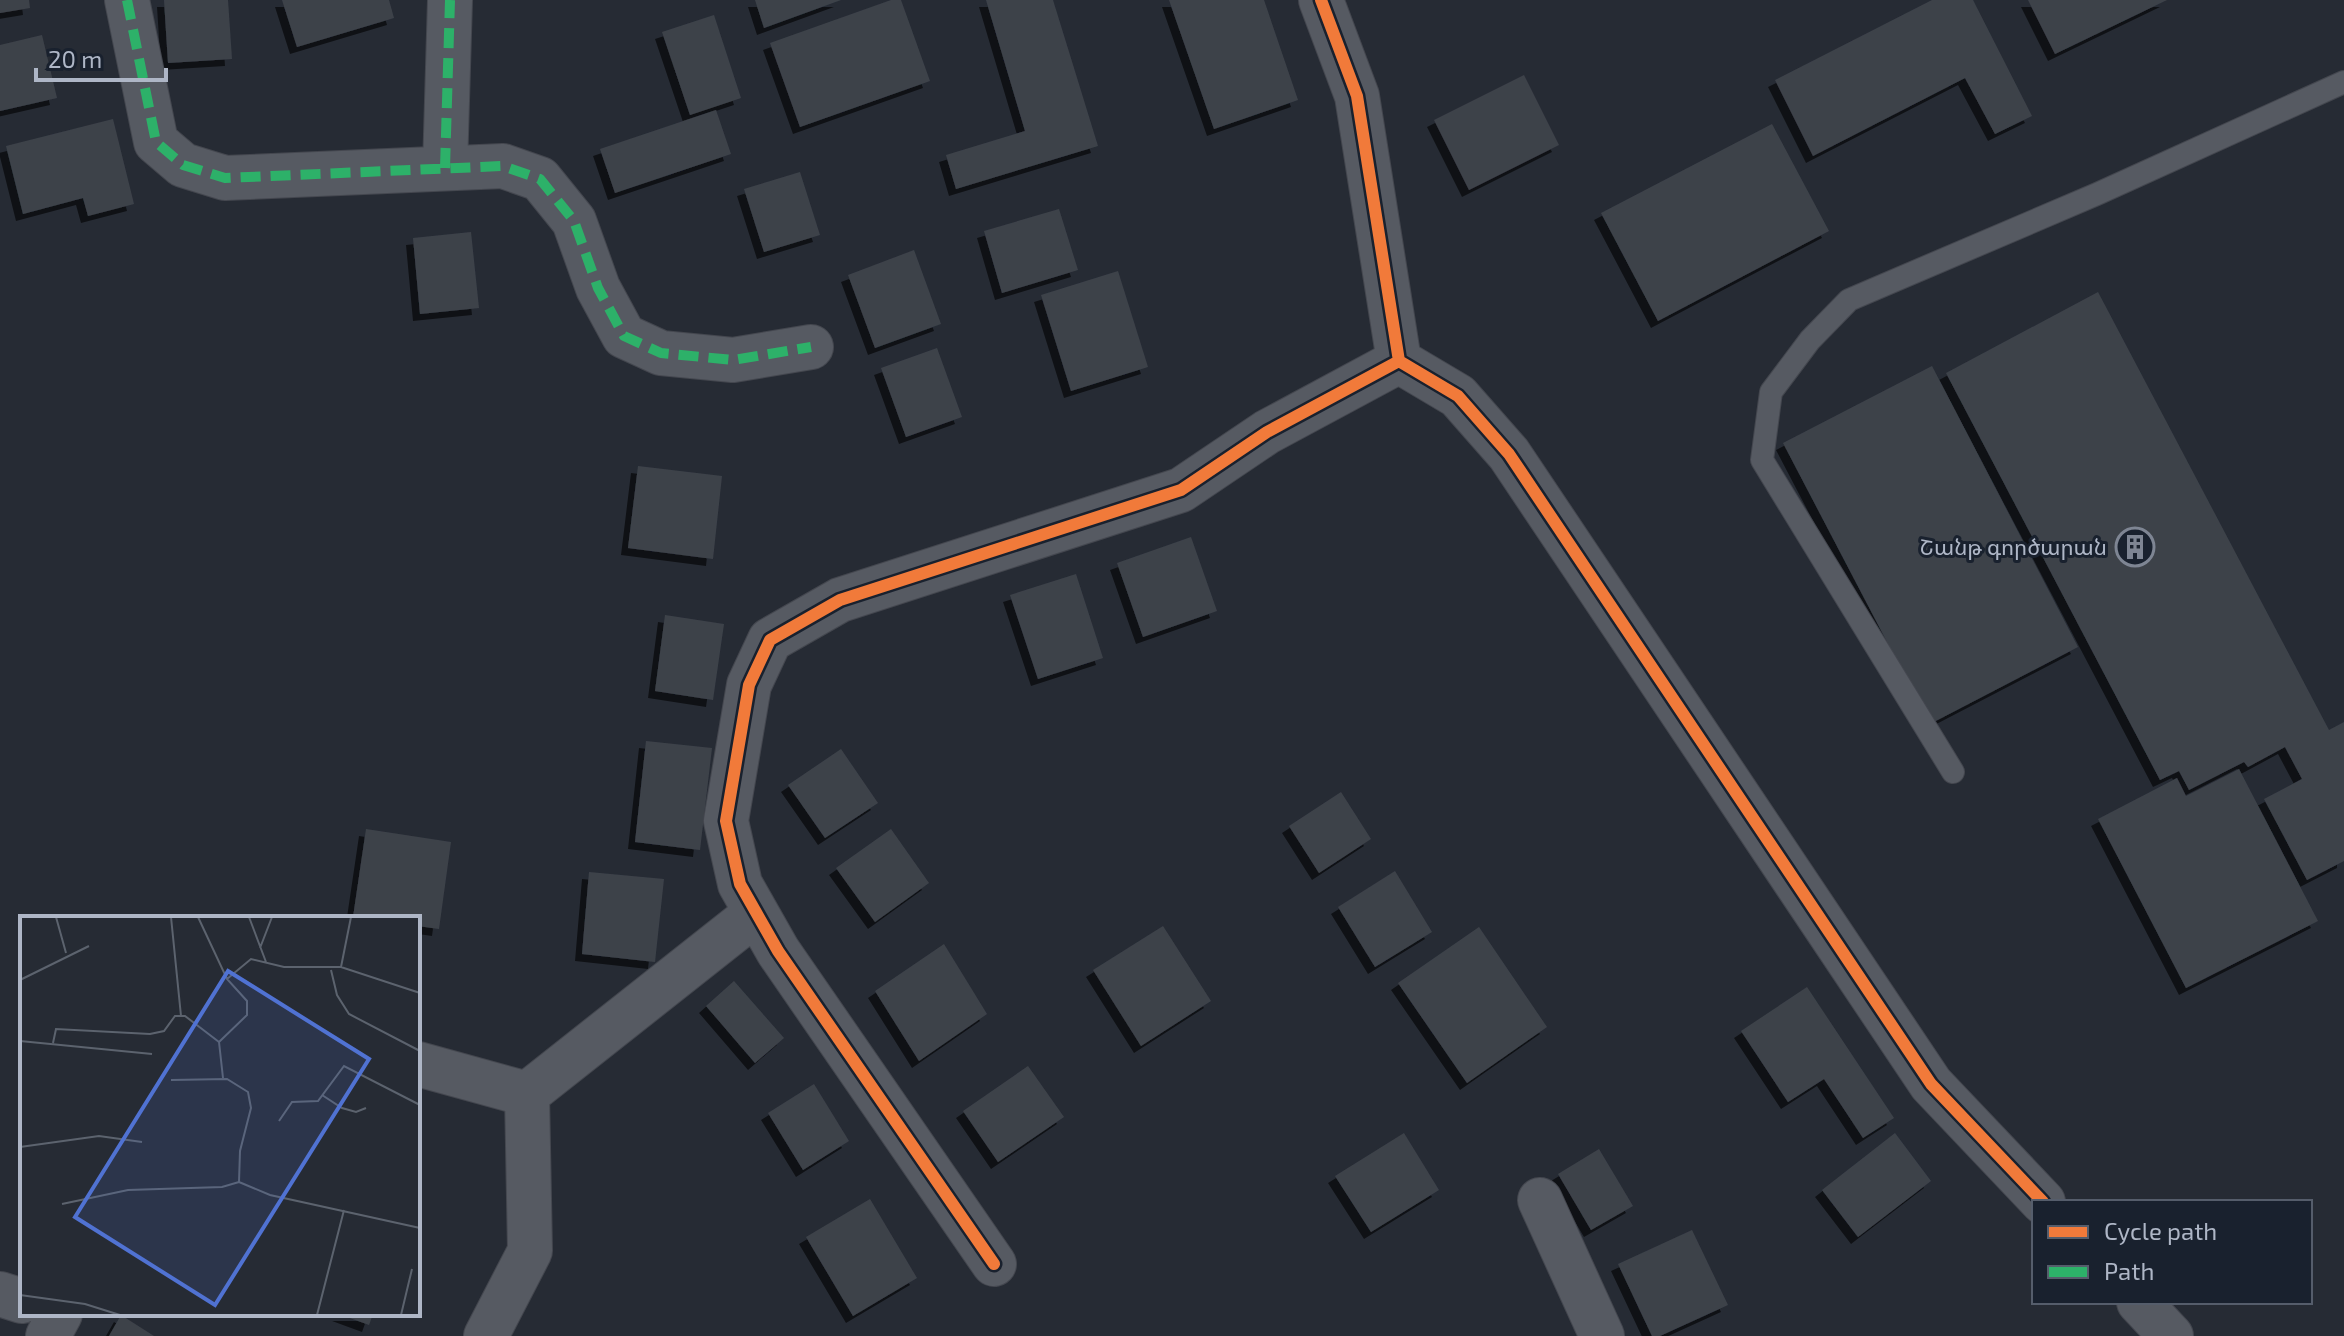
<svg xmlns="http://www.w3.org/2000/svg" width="2344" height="1336" viewBox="0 0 2344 1336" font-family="'Exo 2','Noto Sans Armenian',sans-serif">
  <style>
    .building { fill: #3d424a; filter: url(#shadow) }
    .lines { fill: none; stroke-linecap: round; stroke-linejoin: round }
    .service-casing { stroke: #44474f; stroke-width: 24 }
    .minor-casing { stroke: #44474f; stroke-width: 46 }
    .service { stroke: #565a62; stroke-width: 22 }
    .minor { stroke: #565a62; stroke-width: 44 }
    .quiet { stroke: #2db169; stroke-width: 10; stroke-dasharray: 20 10; stroke-linecap: butt }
    .cycleway-casing { stroke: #19212e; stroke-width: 17 }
    .cycleway { stroke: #f17a3a; stroke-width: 12 }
    .labels { text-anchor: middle; stroke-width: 6; stroke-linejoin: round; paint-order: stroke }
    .poi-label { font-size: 22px; fill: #aeb6c6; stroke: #19212e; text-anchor: end }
    .inset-road { fill: none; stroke: #5c636e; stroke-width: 2 }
    .view { fill: #5072d2; fill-opacity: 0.15; stroke: #5072d2; stroke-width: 4 }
    .inset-edge { fill: none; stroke: #aeb6c6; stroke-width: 4 }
  </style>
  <defs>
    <filter id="shadow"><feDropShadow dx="-7" dy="7" stdDeviation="0" flood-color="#0009"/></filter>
  </defs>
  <rect width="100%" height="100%" fill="#262b34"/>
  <path class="building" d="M0,0H29L30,8L0,13Z
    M164,0H228L232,59L168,63Z
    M282,0H389L394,18L297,47Z
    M755,0H841L764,28Z
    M891,0H901L930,81L800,127L770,43Z
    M986,0H1053L1098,146L956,189L946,155L1025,131Z
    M1169,0H1264L1298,100L1214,129Z
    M1932,0H1973L2032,116L1995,134L1965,78L1813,156L1775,80Z
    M2028,0H2167L2055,54Z
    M714,15L741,98L690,115L662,32Z
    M42,35L57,98L0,111V45Z
    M1524,75L1559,145L1469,190L1434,120Z
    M716,110L731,154L615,193L600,149Z
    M113,119L134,204L88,216L83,198L23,214L6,146Z
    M1772,124L1829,231L1658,321L1601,213Z
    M800,172L820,235L764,252L744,189Z
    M1059,209L1078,270L1002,293L984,231Z
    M471,232L479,308L420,314L413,238Z
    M914,250L941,324L875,348L848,275Z
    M1118,271L1148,367L1071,391L1041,295Z
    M2098,292L2329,730L2344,722V861L2307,880L2264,799L2302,779L2285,747L2248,767L2244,762L2189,790L2179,771L2160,780L1946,373Z
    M937,348L962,417L906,437L881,368Z
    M1932,366L2078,647L1930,724L1783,443Z
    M638,466L722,476L713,559L628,548Z
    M1191,537L1217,611L1143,637L1117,563Z
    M1076,574L1103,658L1038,679L1010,595Z
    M665,615L724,624L713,700L655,691Z
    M646,741L712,748L700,850L635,842Z
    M841,749L878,803L825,838L788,785Z
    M2239,769L2318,921L2186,988L2098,819L2177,778L2186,796Z
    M1341,792L1371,839L1319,873L1289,826Z
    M366,829L451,842L439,929L418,926V918L353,917Z
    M891,829L929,883L875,922L836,868Z
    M1395,871L1432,932L1375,967L1338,907Z
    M589,872L664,879L655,962L582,954Z
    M1163,926L1211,1001L1141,1046L1093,970Z
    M1479,927L1547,1027L1467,1083L1398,983Z
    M944,944L987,1014L919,1061L875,991Z
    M734,981L784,1038L755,1063L706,1006Z
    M1807,987L1894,1118L1863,1138L1824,1079L1788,1102L1741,1031Z
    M1028,1066L1064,1117L998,1162L963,1111Z
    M814,1084L849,1141L803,1170L768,1113Z
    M1404,1133L1439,1190L1371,1232L1335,1176Z
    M1895,1133L1931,1181L1858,1237L1822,1190Z
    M1599,1149L1633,1206L1591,1230L1558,1174Z
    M870,1199L917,1278L853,1316L806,1237Z
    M1692,1230L1728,1305L1660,1336H1652L1618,1264Z
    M339,1314H373L369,1325Z
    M121,1315L154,1336H109Z"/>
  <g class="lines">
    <g class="service-casing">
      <path id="service" d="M1953,772L1762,460L1771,392L1810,340L1849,300L2097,194L2344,82"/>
    </g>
    <g class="minor-casing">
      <path id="minor" d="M127,0L156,142L183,165L225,178L503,166L540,179L574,221L598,288L624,336L661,353L733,360L811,347
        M445,168L450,0
        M1399,361L1458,396L1509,454L1931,1084L2043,1202
        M418,1064L527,1094
        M1540,1200L1602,1336
        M994,1264L778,951L740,884L726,821L749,685L770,640L840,600L1181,490L1267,432L1399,361L1357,96L1321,0
        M0,1294L22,1301
        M2139,1302L2171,1336
        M48,1336L60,1314
        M486,1336L530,1251L527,1094L756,913"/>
    </g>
    <use href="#service" class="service"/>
    <use href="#minor" class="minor"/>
    <path class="quiet" d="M127,0L156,142L183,165L225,178L503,166L540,179L574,221L598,288L624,336L661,353L733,360L811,347
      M445,168L450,0"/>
    <g class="cycleway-casing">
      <path id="cycleway" d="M1399,361L1458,396L1509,454L1931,1084L2043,1202
        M994,1264L778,951L740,884L726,821L749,685L770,640L840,600L1181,490L1267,432L1399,361L1357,96L1321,0"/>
    </g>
    <use href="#cycleway" class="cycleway"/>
  </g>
  <defs>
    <g id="building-ring" transform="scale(2)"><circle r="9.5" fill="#19212e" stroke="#7e8593" stroke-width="1.5"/><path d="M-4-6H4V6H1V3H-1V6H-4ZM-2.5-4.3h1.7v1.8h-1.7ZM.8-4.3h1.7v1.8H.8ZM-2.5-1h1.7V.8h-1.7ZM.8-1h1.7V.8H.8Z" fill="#7e8593"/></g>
  </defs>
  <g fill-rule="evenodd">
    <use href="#building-ring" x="2135" y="547"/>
  </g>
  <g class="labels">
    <g class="poi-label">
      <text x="2107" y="555">Շանթ գործարան</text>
    </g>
  </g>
  <g transform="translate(20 916)">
    <rect width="400" height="400" fill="#262b34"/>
    <path class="inset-road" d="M36,1L46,37M151,1L161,100M178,1L207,63L227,85V99L199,126M229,1L246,46M240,32L252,1M321,51L331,1M311,54L317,79L329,98L400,135M207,63L231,43L264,51H321L400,77M0,64L69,30M0,125L132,138M33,127L36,113L130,118L144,115L155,100H165L199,126L203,162M151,164L207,163L228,176L231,192L220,235L219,266L250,279L400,312M302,179L322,192L336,196L346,192M259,205L272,186L298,185L324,150L400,189M0,231L79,220L122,226M42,288L108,274L202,271L219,266M0,379L65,388L100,399M297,399L324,294M381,399L392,353"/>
    <path class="view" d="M208,55L349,143L195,389L55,301Z"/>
    <rect width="400" height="400" class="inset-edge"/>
  </g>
  <rect x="2032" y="1200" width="280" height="104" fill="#19212e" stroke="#555d6b" stroke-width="2"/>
  <rect x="2048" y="1226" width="40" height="12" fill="#f17a3a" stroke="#555d6b" stroke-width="2"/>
  <text x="2104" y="1240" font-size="24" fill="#aeb6c6">Cycle path</text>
  <rect x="2048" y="1266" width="40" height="12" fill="#2db169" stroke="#555d6b" stroke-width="2"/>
  <text x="2104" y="1280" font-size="24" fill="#aeb6c6">Path</text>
  <path d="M36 68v12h130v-12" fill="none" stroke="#aeb6c6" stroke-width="4"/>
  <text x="48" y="68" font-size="24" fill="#aeb6c6" stroke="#19212e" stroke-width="6" paint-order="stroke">20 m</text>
</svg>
